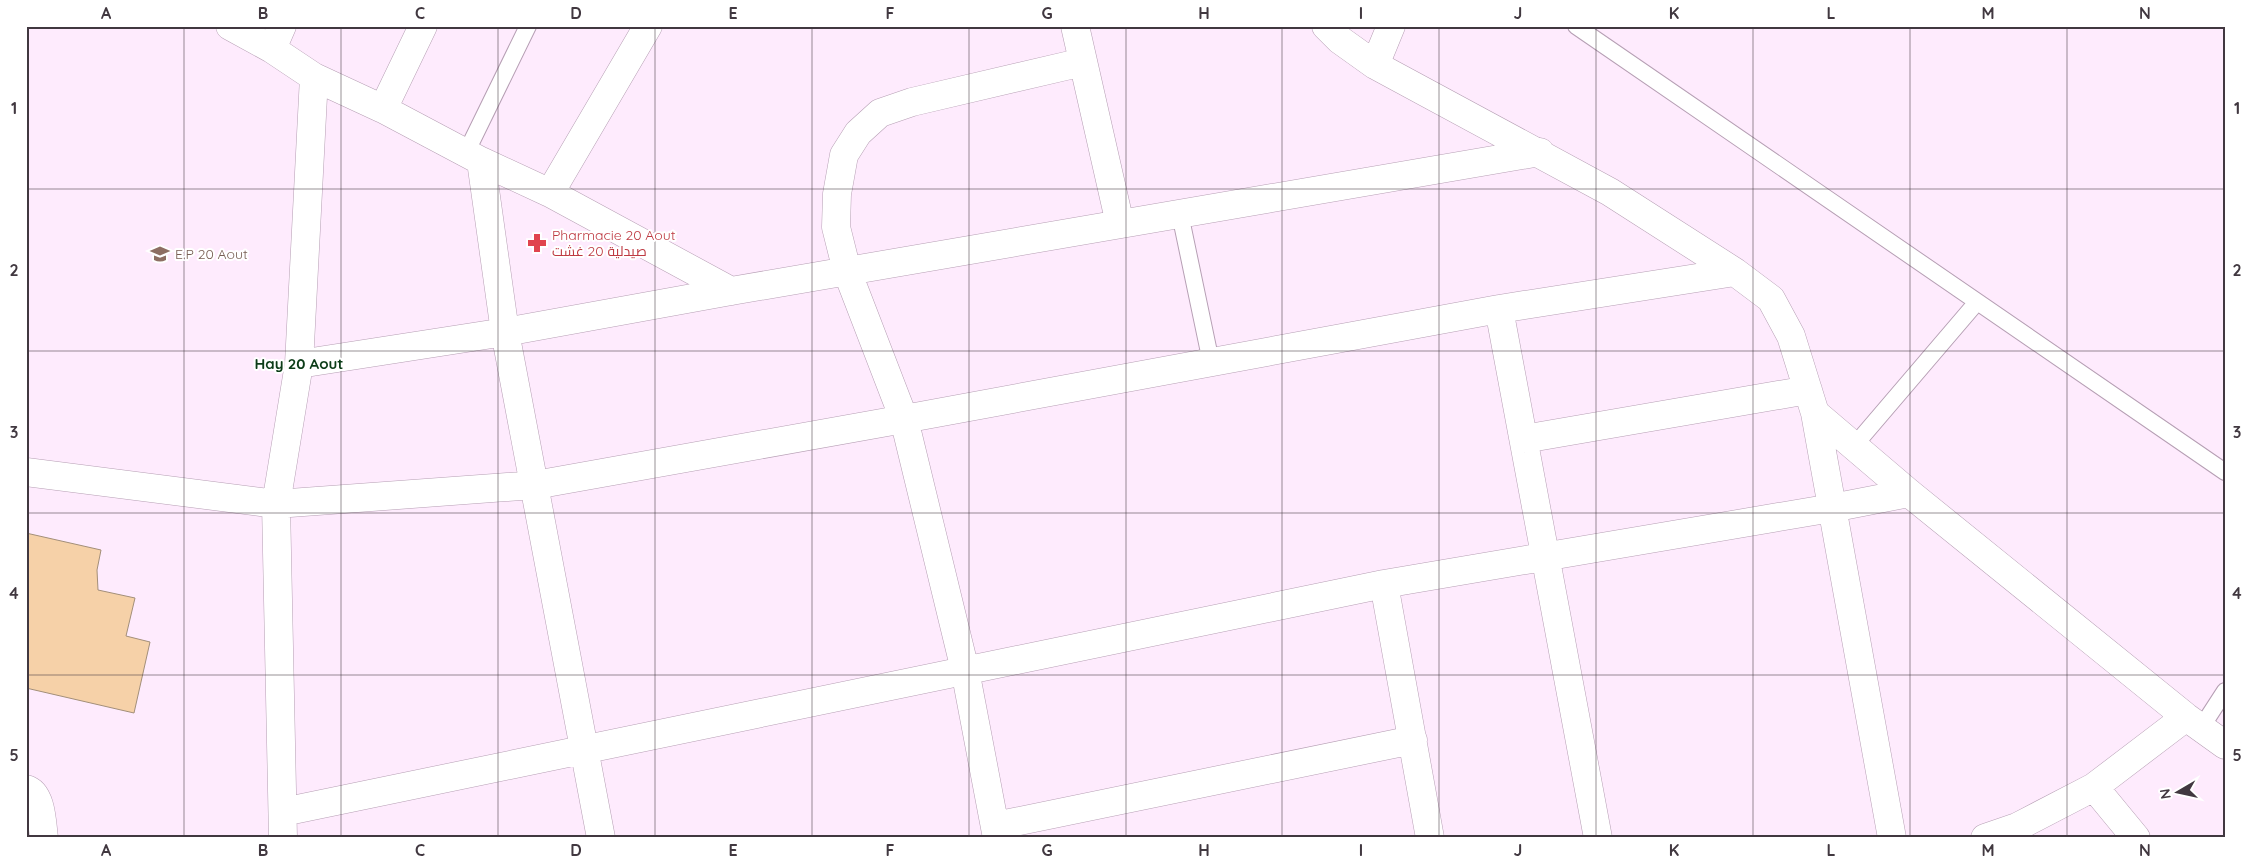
<svg xmlns="http://www.w3.org/2000/svg" width="2251" height="864" viewBox="0 0 2251 864" font-family="Quicksand,Cairo,sans-serif">
  <style>
    .building { fill: #f6d1a8; stroke: #a38f79 }
    .lines { fill: none; stroke-linecap: round; stroke-linejoin: round }
    .service-casing { stroke: #b69fb4; stroke-width: 18 }
    .minor-casing { stroke: #b69fb4; stroke-width: 29 }
    .service { stroke: #fff; stroke-width: 16 }
    .minor { stroke: #fff; stroke-width: 28 }
    .grid { fill: none; stroke: #413840; stroke-width: 1; stroke-opacity: 0.55 }
    .labels { text-anchor: middle; stroke-width: 4; stroke-linejoin: round; paint-order: stroke }
    .health-label { font-size: 14px; fill: #be3a42; stroke: #fff; text-anchor: start }
    .education-label { font-size: 14px; fill: #785e54; stroke: #fff; text-anchor: start }
    .neighbourhood-label { font-size: 15px; font-weight: bold; fill: #0c3c18; stroke: #fff }
    .neatline { fill: none; stroke: #413840; stroke-width: 2 }
    .grid-label { font-size: 16px; text-anchor: middle; font-weight: bold; fill: #413840 }
  </style>
  <rect width="100%" height="100%" fill="#feebfd"/>
  <path class="building" d="M26,533L101,550L97,570L98,590L135,598L126,636L150,642L134,713L26,688Z"/>
  <g class="lines">
    <g class="service-casing">
      <path id="service" d="M1576,26L2225,472
        M466,153L528,26
        M1180,214L1211,362
        M1854,446L1977,302
        M2201,728L2225,691"/>
    </g>
    <g class="minor-casing">
      <path id="minor" d="M230,26L272,49L314,77L383,109L481,161L550,193L731,291
        M1075,26L1120,224
        M1326,26L1340,40L1375,65L1610,192L1735,272L1771,299L1791,336L1815,413L1892,838
        M272,49L282,26
        M1375,65L1391,26
        M383,109L423,26
        M481,161L505,332L601,838
        M550,193L648,26
        M1499,309L1598,838
        M299,364L505,332L731,291L1540,152
        M1815,413L1909,493L2186,717L2225,745
        M1524,439L1808,390
        M26,472L276,504L299,364L314,77
        M1384,584L1430,838
        M2094,787L2136,838
        M26,789C42,793 42,824 44,838
        M283,812L1384,584L1832,508L1909,493
        M995,826L1413,740
        M283,838L276,504L535,485L904,419L1499,309L1735,272
        M997,838L965,670L904,419L847,271L836,227L837,194L844,155L858,133L880,113L912,102L1083,62
        M1985,838L2017,827L2094,787L2186,717"/>
    </g>
    <use href="#service" class="service"/>
    <use href="#minor" class="minor"/>
  </g>
  <path class="grid" d="M184,26V838M341,26V838M498,26V838M655,26V838M812,26V838M969,26V838M1126,26V838M1282,26V838M1439,26V838M1596,26V838M1753,26V838M1910,26V838M2067,26V838M26,189H2225M26,351H2225M26,513H2225M26,675H2225"/>
  <defs>
    <g id="pharmacy-bare" transform="scale(1.5)"><path d="M-2-6h4v4h4v4h-4v4h-4v-4h-4v-4h4Z" fill="#e0444e" stroke="#fff" stroke-width="2.5" paint-order="stroke"/></g>
    <g id="school-bare" transform="scale(1.5)"><path d="M0-5L7-2L0 1L-7-2ZM-4 1L0 2.5L4 1V4Q0 6-4 4Z" fill="#8d6e63" stroke="#fff" stroke-width="2.5" paint-order="stroke"/></g>
  </defs>
  <g fill-rule="evenodd">
    <use href="#pharmacy-bare" x="537" y="243"/>
    <use href="#school-bare" x="160" y="254"/>
  </g>
  <g class="labels">
    <g class="health-label">
      <text x="552" y="240">Pharmacie 20 Aout<tspan x="552" dy="16">صيدلية 20 غشت</tspan></text>
    </g>
    <g class="education-label">
      <text x="175" y="259">E.P 20 Aout</text>
    </g>
    <g class="neighbourhood-label">
      <text x="299" y="369">Hay 20 Aout</text>
    </g>
  </g>
  <rect width="2251" height="864" fill="none" stroke="#ffffff" stroke-width="55"/>
  <g transform="translate(2178 792) rotate(261)" stroke="#ffffff" stroke-width="4" paint-order="stroke">
  <path d="M0-4L9 19L0 12L-9 19Z" fill="#413840"/>
  <text y="-8" font-size="14" font-weight="bold" text-anchor="middle" fill="#413840">N</text>
  </g>
  <rect x="28" y="28" width="2196" height="808" class="neatline"/>
  <g class="grid-label">
    <text x="106" y="19">A</text>
    <text x="263" y="19">B</text>
    <text x="420" y="19">C</text>
    <text x="576" y="19">D</text>
    <text x="733" y="19">E</text>
    <text x="890" y="19">F</text>
    <text x="1047" y="19">G</text>
    <text x="1204" y="19">H</text>
    <text x="1361" y="19">I</text>
    <text x="1518" y="19">J</text>
    <text x="1674" y="19">K</text>
    <text x="1831" y="19">L</text>
    <text x="1988" y="19">M</text>
    <text x="2145" y="19">N</text>
    <text x="14" y="114">1</text>
    <text x="2237" y="114">1</text>
    <text x="14" y="276">2</text>
    <text x="2237" y="276">2</text>
    <text x="14" y="438">3</text>
    <text x="2237" y="438">3</text>
    <text x="14" y="599">4</text>
    <text x="2237" y="599">4</text>
    <text x="14" y="761">5</text>
    <text x="2237" y="761">5</text>
    <text x="106" y="856">A</text>
    <text x="263" y="856">B</text>
    <text x="420" y="856">C</text>
    <text x="576" y="856">D</text>
    <text x="733" y="856">E</text>
    <text x="890" y="856">F</text>
    <text x="1047" y="856">G</text>
    <text x="1204" y="856">H</text>
    <text x="1361" y="856">I</text>
    <text x="1518" y="856">J</text>
    <text x="1674" y="856">K</text>
    <text x="1831" y="856">L</text>
    <text x="1988" y="856">M</text>
    <text x="2145" y="856">N</text>
  </g>
</svg>
